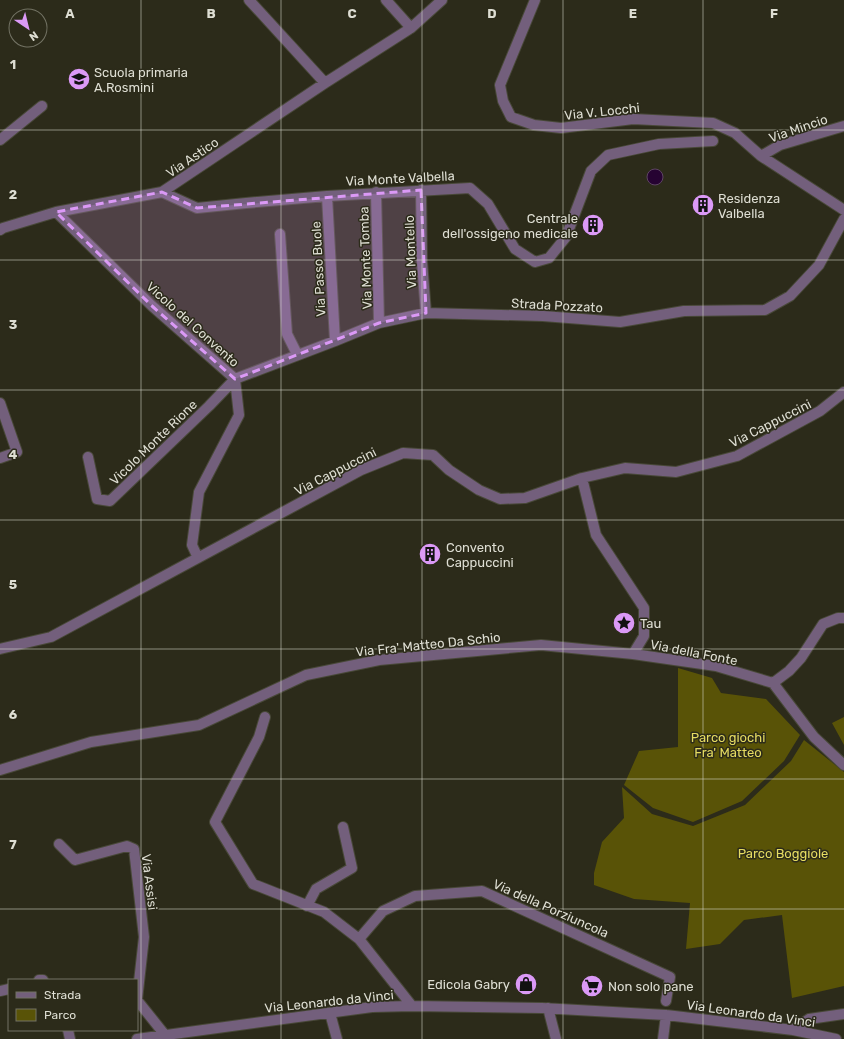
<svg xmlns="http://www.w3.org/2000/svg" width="844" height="1039" viewBox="0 0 844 1039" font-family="Rubik,sans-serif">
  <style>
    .green { fill: #595307 }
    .water { fill: #260332; stroke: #5d4562 }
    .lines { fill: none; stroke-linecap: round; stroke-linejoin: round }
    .minor-casing { stroke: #484838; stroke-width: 12 }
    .minor { stroke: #735f7c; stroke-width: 10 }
    .marked { fill: #db99f6; fill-opacity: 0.2; stroke: #db99f6; stroke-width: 3; stroke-dasharray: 8 5; stroke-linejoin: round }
    .grid { fill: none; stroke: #deded3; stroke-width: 1; stroke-opacity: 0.55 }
    .labels { text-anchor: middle; stroke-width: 3; stroke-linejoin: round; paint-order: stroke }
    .poi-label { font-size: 13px; fill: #deded3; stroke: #2c2b1a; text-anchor: start }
    .street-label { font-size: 13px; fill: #deded3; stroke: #2c2b1a }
    .park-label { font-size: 13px; fill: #e5db61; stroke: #2c2b1a }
    .grid-label { font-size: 13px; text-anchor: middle; font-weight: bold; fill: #deded3; stroke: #2c2b1a; stroke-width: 3; stroke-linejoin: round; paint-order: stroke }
  </style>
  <rect width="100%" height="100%" fill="#2c2b1a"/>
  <path class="green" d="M678,668L712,678L721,693L766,699L800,735L784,761L742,801L693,822L653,808L624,785L639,751L678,747Z
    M844,717V745L832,723Z
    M804,740L844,772V986L792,998L782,915L744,920L720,944L686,949L690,903L634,899L594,885V873L602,842L624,818L622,787L652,814L693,826L745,805L791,761Z"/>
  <path class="water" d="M647 177a8 8 0 1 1 16 0a8 8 0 1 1-16 0Z"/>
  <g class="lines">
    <g class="minor-casing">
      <path id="minor" d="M249,0L325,83
        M386,0L411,28
        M535,0L500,85L503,101L511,117L534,125L561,128L633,119L713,123L735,133L761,156L844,210
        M0,140L42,106
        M761,156L780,145L844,126
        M421,190L422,261L426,313
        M162,192L197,208L246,203L327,196L470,188L488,204L515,249L535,262L549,258L566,237L591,171L608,155L659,144L713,141
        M376,192L379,323
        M327,196L335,341
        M56,212L162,192L325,83L411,28L442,0
        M0,230L3,228L56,212L152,306L235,379L239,415L199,492L192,545L198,558
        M280,234L287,334L297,354
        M0,403L17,452L0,458
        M88,457L97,499L110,501L209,406L235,379L335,341L379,323L426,313L543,316L620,322L684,311L765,310L790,296L819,265L844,219
        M582,478L596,535L644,608V636L633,654
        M0,649L51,637L361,470L403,453L433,455L449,470L479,490L500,499L525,498L582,478L625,468L676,472L737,456L820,411L844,392
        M773,683L814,737L844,765
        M265,717L259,737L215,822L253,884L324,912L359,939L412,1006
        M0,770L91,742L199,725L306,675L379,660L541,645L633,654L716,666L773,683L789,671L801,658L823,624L838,618H844
        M59,844L75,860L127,846L134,849L144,937L137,1000L165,1035
        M307,906L316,889L352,868L343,827
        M359,939L383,911L415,896L482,891L670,977L666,1001
        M39,980H43
        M0,991L9,989
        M548,1008L556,1039
        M330,1013L337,1039
        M68,1030L70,1039
        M793,1030L809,1019L844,1014
        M137,1039L372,1007L412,1006L542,1008L666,1015L793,1030L836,1039
        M663,1039L666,1015"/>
    </g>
    <use href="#minor" class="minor"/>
  </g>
  <path class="marked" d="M421,190L426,313L379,323L235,379L152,306L56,212L162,192L197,208Z"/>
  <path class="grid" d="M141,0V1039M281,0V1039M422,0V1039M563,0V1039M703,0V1039M0,130H844M0,260H844M0,390H844M0,520H844M0,649H844M0,779H844M0,909H844"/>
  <defs>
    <g id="school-disc" transform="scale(1.15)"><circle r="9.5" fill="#db99f6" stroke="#2c2b1a"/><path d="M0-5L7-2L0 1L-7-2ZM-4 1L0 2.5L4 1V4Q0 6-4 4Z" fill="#111"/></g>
    <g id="building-disc" transform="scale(1.15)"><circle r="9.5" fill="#db99f6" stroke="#2c2b1a"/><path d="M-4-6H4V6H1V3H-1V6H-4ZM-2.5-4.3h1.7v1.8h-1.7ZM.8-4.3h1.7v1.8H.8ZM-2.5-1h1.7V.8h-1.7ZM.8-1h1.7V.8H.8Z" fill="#111"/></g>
    <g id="sight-disc" transform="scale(1.15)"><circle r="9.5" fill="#db99f6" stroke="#2c2b1a"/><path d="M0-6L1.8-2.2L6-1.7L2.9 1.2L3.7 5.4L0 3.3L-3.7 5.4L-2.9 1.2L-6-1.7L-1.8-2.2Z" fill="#111"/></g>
    <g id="shop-disc" transform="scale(1.15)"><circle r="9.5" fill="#db99f6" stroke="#2c2b1a"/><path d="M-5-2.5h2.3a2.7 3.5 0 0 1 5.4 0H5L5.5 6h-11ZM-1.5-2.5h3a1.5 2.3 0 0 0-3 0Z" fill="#111"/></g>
    <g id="supermarket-disc" transform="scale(1.15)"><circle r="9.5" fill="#db99f6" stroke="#2c2b1a"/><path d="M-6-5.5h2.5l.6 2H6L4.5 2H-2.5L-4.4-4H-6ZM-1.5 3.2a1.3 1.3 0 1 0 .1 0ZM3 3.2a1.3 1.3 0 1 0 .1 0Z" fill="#111"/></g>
  </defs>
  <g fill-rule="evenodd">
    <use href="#school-disc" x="79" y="79"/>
    <use href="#building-disc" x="703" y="205"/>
    <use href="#building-disc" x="593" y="225"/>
    <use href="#building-disc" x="430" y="554"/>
    <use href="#sight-disc" x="624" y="623"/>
    <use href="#shop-disc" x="526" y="984"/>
    <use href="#supermarket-disc" x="592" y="986"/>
  </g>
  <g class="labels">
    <g class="poi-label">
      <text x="94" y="77">Scuola primaria<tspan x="94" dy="15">A.Rosmini</tspan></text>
      <text x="718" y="203">Residenza<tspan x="718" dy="15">Valbella</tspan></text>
      <text x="578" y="223" text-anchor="end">Centrale<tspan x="578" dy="15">dell'ossigeno medicale</tspan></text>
      <text x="446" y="552">Convento<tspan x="446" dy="15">Cappuccini</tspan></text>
      <text x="640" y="628">Tau</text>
      <text x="510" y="989" text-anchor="end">Edicola Gabry</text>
      <text x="608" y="991">Non solo pane</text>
    </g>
    <g class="street-label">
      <text transform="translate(602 111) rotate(-6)" y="5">Via V. Locchi</text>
      <text transform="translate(798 128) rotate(-19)" y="5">Via Mincio</text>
      <text transform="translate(192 157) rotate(-34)" y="5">Via Astico</text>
      <text transform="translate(400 178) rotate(-3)" y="5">Via Monte Valbella</text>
      <text transform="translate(410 252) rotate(-92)" y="5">Via Montello</text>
      <text transform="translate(365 258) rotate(-92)" y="5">Via Monte Tomba</text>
      <text transform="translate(318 269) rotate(-93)" y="5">Via Passo Buole</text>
      <text transform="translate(557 305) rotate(3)" y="5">Strada Pozzato</text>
      <text transform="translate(193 324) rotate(42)" y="5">Vicolo del Convento</text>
      <text transform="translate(770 423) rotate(-27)" y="5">Via Cappuccini</text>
      <text transform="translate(153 442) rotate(-44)" y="5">Vicolo Monte Rione</text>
      <text transform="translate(335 471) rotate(-27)" y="5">Via Cappuccini</text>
      <text transform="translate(428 644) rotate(-6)" y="5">Via Fra' Matteo Da Schio</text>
      <text transform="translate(694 652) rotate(11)" y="5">Via della Fonte</text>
      <text transform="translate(150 882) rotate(83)" y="5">Via Assisi</text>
      <text transform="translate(551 908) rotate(24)" y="5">Via della Porziuncola</text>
      <text transform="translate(329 1001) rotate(-6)" y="5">Via Leonardo da Vinci</text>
      <text transform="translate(751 1013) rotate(8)" y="5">Via Leonardo da Vinci</text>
    </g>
    <g class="park-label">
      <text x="728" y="742">Parco giochi<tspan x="728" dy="15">Fra' Matteo</tspan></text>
      <text x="783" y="858">Parco Boggiole</text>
    </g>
  </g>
  <g class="grid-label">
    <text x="70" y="18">A</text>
    <text x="211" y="18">B</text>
    <text x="352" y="18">C</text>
    <text x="492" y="18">D</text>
    <text x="633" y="18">E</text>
    <text x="774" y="18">F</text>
    <text x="13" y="69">1</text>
    <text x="13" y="199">2</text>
    <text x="13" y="329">3</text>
    <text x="13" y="459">4</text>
    <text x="13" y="589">5</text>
    <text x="13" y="719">6</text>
    <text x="13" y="849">7</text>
  </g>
  <rect x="8" y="979" width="130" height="52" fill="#2c2b1a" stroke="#737364"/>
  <rect x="16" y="992" width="20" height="6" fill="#735f7c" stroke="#737364"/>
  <text x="44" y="999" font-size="12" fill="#deded3">Strada</text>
  <rect x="16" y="1009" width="20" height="12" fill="#595307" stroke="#737364"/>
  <text x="44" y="1019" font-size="12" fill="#deded3">Parco</text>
  <g transform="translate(28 28) rotate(145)"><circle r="19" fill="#2c2b1a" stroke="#737364"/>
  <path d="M0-3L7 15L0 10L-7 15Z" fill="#db99f6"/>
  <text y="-6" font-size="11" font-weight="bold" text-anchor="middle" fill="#deded3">N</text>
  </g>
</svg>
